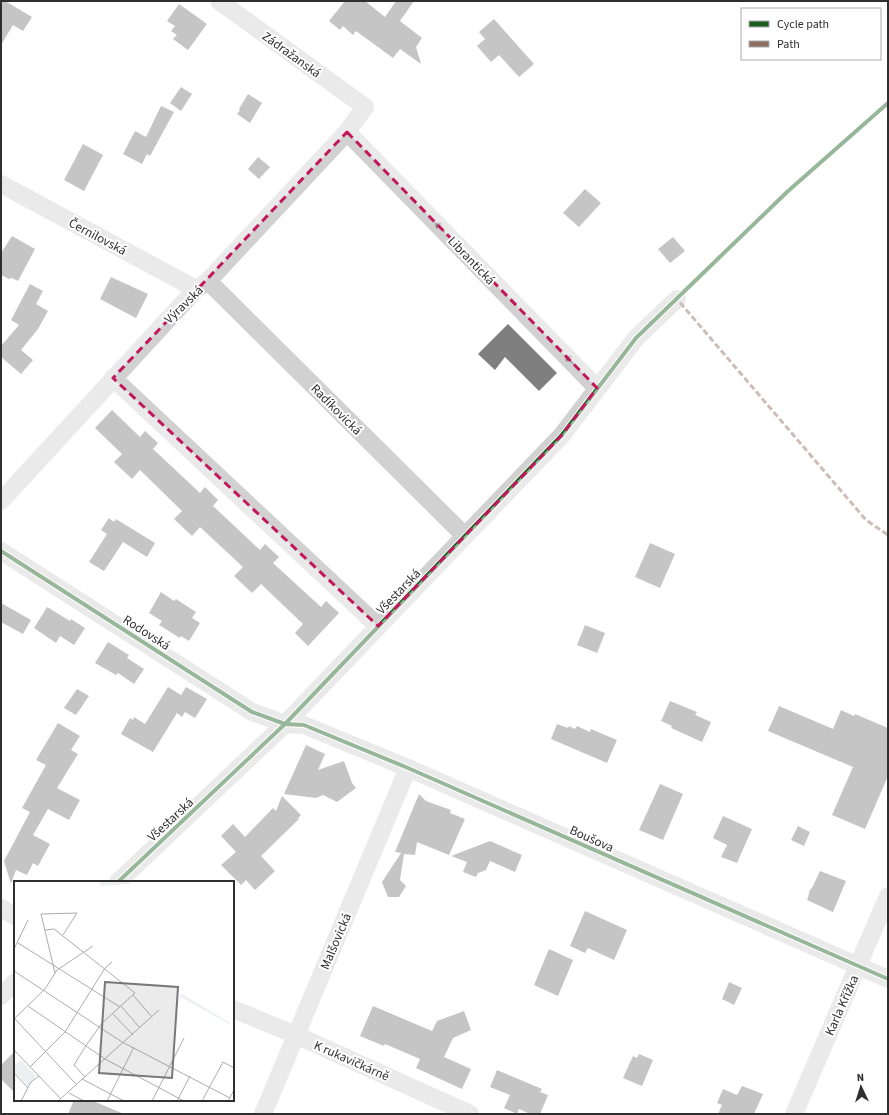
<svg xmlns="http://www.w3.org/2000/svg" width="889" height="1115" viewBox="0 0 889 1115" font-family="'Source Sans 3',sans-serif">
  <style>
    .building { fill: #7f7f7f }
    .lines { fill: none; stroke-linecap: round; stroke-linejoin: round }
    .minor { stroke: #d1d1d1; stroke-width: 18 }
    .quiet { stroke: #8d6e63; stroke-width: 3; stroke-dasharray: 6 3; stroke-linecap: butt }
    .cycleway-casing { stroke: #fff; stroke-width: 6 }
    .cycleway { stroke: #1b5e20; stroke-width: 4 }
    .oneway { stroke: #787878 }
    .marked { fill: none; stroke: #c2185b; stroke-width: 3; stroke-dasharray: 8 5; stroke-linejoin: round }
    .labels { text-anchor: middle; stroke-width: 4; stroke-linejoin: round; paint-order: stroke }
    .street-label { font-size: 13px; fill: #2f2f2f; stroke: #fff }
    .inset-road { fill: none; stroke: #acacac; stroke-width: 1 }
    .view { fill: #787878; fill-opacity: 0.15; stroke: #787878; stroke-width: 2 }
    .inset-edge { fill: none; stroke: #2f2f2f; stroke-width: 2 }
  </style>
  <rect width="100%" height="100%" fill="#fff"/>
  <path class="building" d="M1,1H5L32,17L23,31L13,25L1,45Z
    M345,1H365L385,17L396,1H414L400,21L422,38L416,47L421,64L400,49L393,58L356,31L353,35L343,26L340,30L329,21Z
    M179,4L207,24L188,50L173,39L177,35L171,31L175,26L167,21Z
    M494,19L534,64L519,77L499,55L491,62L477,46L485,39L479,32Z
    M181,87L192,94L181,111L170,103Z
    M248,94L262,103L250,123L237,114L240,110L239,109Z
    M161,106L174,112L150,156L147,154L142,164L123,154L135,131L146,137Z
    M83,144L103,155L84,191L64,180Z
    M258,157L270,167L259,179L248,169Z
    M585,189L601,203L579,227L563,213Z
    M12,236L35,249L18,281L12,278L9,279L1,275V253Z
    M673,237L685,251L670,263L658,249Z
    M111,277L148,294L136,318L100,299Z
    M30,284L43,291L36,304L48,311L38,329L21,350L33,360L21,374L1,357V346L19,325L11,320Z
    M508,324L557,373L539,391L505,357L495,370L478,354Z
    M112,410L140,437L145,431L158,443L153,449L200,493L205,487L218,500L213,506L260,550L265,544L279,557L273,563L321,607L326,601L339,613L308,646L295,633L303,624L261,584L252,593L234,576L243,567L200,527L192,536L174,519L182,511L140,470L132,479L114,462L122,454L95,428Z
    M109,518L114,522L116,519L155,543L147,557L123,542L104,571L89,562L107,534L101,530Z
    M650,543L675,554L660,588L635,577Z
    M161,592L174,601L176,599L196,612L192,618L200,623L189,641L181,636L180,638L159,625L162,621L149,613Z
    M1,603L31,620L23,634L1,622Z
    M47,607L70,621L71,619L85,628L74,645L60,636L56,643L34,628Z
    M585,625L605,633L597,653L577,645Z
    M108,642L129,655L127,658L144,669L134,684L118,673L116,675L95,663Z
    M168,687L181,695L186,687L207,699L195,718L185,712L182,717L177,713L153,752L121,734L130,718L133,720L134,717L145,724Z
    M77,689L89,696L76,715L64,708Z
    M670,701L697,712L695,715L711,722L702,742L671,728L672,726L661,721Z
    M779,706L833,729L841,710L854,716L855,714L888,728V776L865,829L832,815L853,767L768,731Z
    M58,723L80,736L71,750L78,754L57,788L80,800L69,820L48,809L33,835L50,844L38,866L33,863L27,875L16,870L11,884L4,861L30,812L22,808L46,765L36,760Z
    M557,724L568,728L569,726L575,729L577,726L590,732L591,729L617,740L607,763L551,739Z
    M306,745L325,754L318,770L344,761L352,783L356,788L337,802L323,795L316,798L284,794Z
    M660,784L683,794L663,840L639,830Z
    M419,794L426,801L451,810L450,813L465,819L449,855L417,842L415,855L404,854L400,880L406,886L399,897H388L382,882L401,853L395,852Z
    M282,796L301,815L298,818L299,819L261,856L275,871L255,890L246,880L241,885L221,865L236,852L221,836L233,824L245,837L273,808L276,811Z
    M723,816L752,829L737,863L721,857L727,845L713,838Z
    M798,826L810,832L804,846L791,840Z
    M490,841L522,855L515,872L490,861L486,870L478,873L476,877L463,872L467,862L451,856Z
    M820,871L846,881L833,912L807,900L809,894V892L813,886Z
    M585,911L627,930L614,960L588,948L585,953L570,946Z
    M549,949L573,960L558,996L534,985Z
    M729,982L742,988L734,1005L722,999Z
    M373,1006L432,1031L437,1021L464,1011L471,1030L453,1038L444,1057L471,1069L462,1089L416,1068L420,1059L385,1044L384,1046L360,1036Z
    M15,1051V1093L1,1079V1065Z
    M639,1054L653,1060L642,1086L623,1078L633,1056L637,1058Z
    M497,1070L542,1089L540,1092L548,1095L540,1114H530L519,1109L517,1114L504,1108L510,1095L490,1087Z
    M742,1086L763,1094L754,1114H718L722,1105L717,1103L723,1089L737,1095Z
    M74,1100H91L124,1114H68Z"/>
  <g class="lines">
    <path class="minor" d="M347,132L597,388
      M1,184L196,289
      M208,281L465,536
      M113,378L378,626
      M1,501L196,289L208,281L347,132L365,107L219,1
      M1,551L252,712L285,724L304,725L408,768L888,979
      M118,882L285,724L465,536L562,435L636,338L677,299
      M1,908L15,916
      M1,996L15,982
      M233,1009L296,1035L470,1114
      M263,1114L408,768
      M794,1114L888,896"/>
    <path class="quiet" d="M680,296L677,299L866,520L888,535"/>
    <g class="cycleway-casing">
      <path id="cycleway" d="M1,551L252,712L285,724L304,725L408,768L888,979
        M118,882L285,724L465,536L562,435L636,338L787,192L888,103"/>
    </g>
    <use href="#cycleway" class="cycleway"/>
  </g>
  <defs><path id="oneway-shaft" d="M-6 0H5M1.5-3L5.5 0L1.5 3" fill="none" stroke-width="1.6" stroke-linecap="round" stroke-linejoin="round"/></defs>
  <g class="oneway">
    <use href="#oneway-shaft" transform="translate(440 227) rotate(-134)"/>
    <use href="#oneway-shaft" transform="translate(570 360) rotate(-134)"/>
  </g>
  <path d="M0 0H889V1115H0ZM347,132L597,388L562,435L378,626L113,378Z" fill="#fff" fill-opacity=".55" fill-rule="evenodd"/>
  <path class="marked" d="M347,132L597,388L562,435L378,626L113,378Z"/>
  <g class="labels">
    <g class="street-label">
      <text transform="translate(292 54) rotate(36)" y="5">Zádražanská</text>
      <text transform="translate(98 236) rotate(28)" y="5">Černilovská</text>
      <text transform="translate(472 260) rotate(46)" y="5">Librantická</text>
      <text transform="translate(183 304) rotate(-44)" y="5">Výravská</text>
      <text transform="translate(337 409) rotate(45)" y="5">Radíkovická</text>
      <text transform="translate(398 591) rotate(-46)" y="5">Všestarská</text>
      <text transform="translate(147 632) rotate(33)" y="5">Rodovská</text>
      <text transform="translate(170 819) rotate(-43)" y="5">Všestarská</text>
      <text transform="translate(592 838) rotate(24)" y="5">Boušova</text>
      <text transform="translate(335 941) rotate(-67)" y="5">Malšovická</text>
      <text transform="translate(841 1005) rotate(-66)" y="5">Karla Křížka</text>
      <text transform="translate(352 1060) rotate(24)" y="5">K rukavičkárně</text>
    </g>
  </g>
  <g transform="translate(14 881)">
    <rect width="220" height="220" fill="#fff"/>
    <path d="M85,0H116V3L86,5ZM168,113L216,142L215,143L165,115ZM7,179L22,195L14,205L0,191V185Z" fill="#ebf1f3"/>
    <path class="inset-road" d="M31,49L40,48L121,112L88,142L71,166L60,184L71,196M4,62L106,126M0,68L14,39M0,90L108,161L216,217M41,92L27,33L63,32L49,54M119,114L138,136M14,125L91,178L170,220M107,125L126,147M98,132L119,154M0,138L31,108L43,89L79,65M1,138L62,203M0,169L47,218M16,186L51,151L91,87L98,81M0,192L14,207M68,198L110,220M55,212L70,220M7,220L17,201L25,195M44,220L145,129M93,220L120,166M138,220L170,157M163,220L176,195M188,220L209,181L220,187M214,220L220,209"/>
    <path class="view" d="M91,101L164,106L158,197L85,192Z"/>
    <rect width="220" height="220" class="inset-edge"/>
  </g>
  <rect width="889" height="1115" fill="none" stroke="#2f2f2f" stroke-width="4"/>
  <rect x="741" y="8" width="140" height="52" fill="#ffffff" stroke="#acacac"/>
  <rect x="749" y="21" width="20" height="6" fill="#1b5e20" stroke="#acacac"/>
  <text x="777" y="28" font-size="12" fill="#2f2f2f">Cycle path</text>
  <rect x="749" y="41" width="20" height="6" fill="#8d6e63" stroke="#acacac"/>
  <text x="777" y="48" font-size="12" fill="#2f2f2f">Path</text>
  <g transform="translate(861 1087) rotate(356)" stroke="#ffffff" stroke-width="3" paint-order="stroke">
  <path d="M0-3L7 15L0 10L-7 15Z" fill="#2f2f2f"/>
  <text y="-6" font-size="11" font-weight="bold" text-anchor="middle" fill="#2f2f2f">N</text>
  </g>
</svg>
